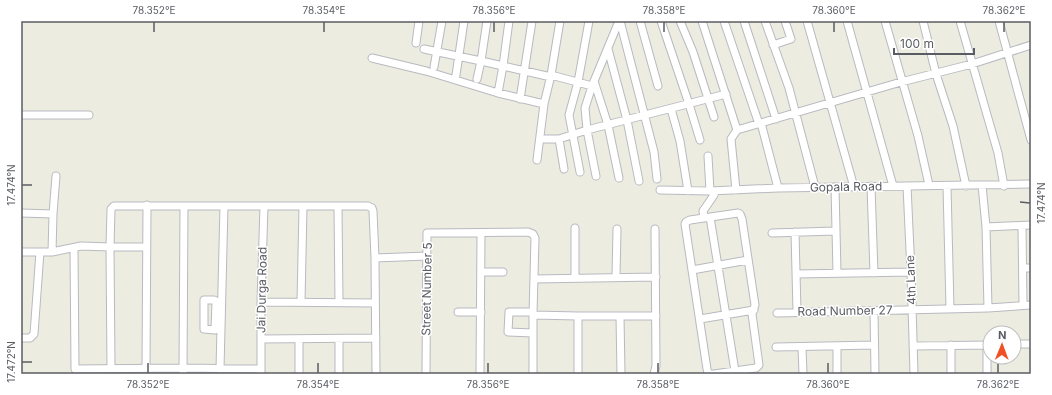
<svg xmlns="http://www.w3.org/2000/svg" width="1052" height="395" viewBox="0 0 1052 395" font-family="Inter,sans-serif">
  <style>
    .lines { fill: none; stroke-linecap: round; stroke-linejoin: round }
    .minor-casing { stroke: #b8bac0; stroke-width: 9 }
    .minor { stroke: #fff; stroke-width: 7 }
    .ticks { fill: none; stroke: #595c62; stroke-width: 1.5 }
    .labels { text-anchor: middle; stroke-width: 3; stroke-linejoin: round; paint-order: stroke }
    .street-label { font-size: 12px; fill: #595c62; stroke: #fff }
    .neatline { fill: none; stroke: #595c62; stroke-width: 1.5 }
    .ticks-label { font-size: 10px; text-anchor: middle; fill: #595c62 }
  </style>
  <rect width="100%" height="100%" fill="#edece0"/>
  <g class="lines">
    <g class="minor-casing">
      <path id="minor" d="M487,21L481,61L503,66L498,93
        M509,21L503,66L551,77
        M620,21L654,152L657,179
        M640,21L658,86
        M661,21L689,104L700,140
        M680,21L693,52L714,117
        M702,21L737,130L731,139L736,190
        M724,21L759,124
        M744,21L776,119
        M765,21L789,88L815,187
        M807,21L854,187
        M847,21L893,186
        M885,21L918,136L929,185
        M923,21L936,74L953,126L966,186
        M960,21L998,153L1004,186
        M999,21L1031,140
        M416,43L419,21
        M773,45L791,39L785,21
        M424,49L481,61L477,79
        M608,49L627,120L639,181
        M372,58L426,71L498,93L544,104
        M434,67L442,21
        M456,75L464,21
        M551,75L592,86
        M594,81L608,125L619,178
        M520,99L532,21
        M671,109L680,141L688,191
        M21,115H89
        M761,123L778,188
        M737,130L901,82L972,64L1031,45
        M540,139H559L587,130L726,94
        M559,139L564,169
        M708,156L710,191
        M537,160L544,104L551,75L560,21
        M580,172L569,115L578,82L589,21
        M596,176L587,130L585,108L592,86L619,21
        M982,185L986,227L988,308
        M871,186L874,273
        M907,186L911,272L914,374
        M947,186L950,308
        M835,187L837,273
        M660,190L710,191L778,188L1031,184
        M338,207L339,302
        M21,213L53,214
        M710,217L735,371
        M704,218L703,211L714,195L715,191
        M1022,226L1023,305
        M986,227L1031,225
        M575,228V278
        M795,232L797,312
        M772,233L835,231
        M74,248L75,369L183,368L261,369
        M21,252H52L81,246L110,247L111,209L114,206H368L372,208L373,211L375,258L376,374
        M52,252L53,214L56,176
        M375,258L427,256
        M1023,268H1031
        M692,270L748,260
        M481,272H503
        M796,274L911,272
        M616,277L617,229
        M534,279L656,277
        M204,300H214L216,301L215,330L204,329Z
        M261,302L375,303
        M301,302L303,207
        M874,311L875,374
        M458,312H481
        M777,313L988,308L1031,305
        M533,315L578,316H656
        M620,316L621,374
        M700,319L754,310
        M533,333L508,332L509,312H533
        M21,338H30L34,334L40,252
        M261,339L376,338
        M1014,344H1031
        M987,345V374
        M837,346V374
        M913,346L990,345
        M776,347L874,345
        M802,347L803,374
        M111,368L110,247H146
        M146,368L147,205
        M220,369L224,206
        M183,374L184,206
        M261,374V302L264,206
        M299,374V340
        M339,374V339
        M426,374L427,233L528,232L533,234L535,238L533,315V374
        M480,374L481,233
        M578,374V316
        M654,374L656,366L655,229
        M711,374L708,373L707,369L685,224L686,222L690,220L738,213L740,214L742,219L755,305L752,314L759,365L756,368L714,374
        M951,374V345"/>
    </g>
    <use href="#minor" class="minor"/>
  </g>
  <path class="ticks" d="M154,32V22M324,32V22M494,32V22M664,32V22M834,32V22M1004,32V22M22,185H32M1020,202L1030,203M22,362H32M148,373V363M318,373V363M488,373V363M658,373V363M828,373V363M998,373V363"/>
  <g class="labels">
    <g class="street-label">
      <text transform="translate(846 187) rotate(-1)" y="4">Gopala Road</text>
      <text transform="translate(911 280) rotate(-92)" y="4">4th Lane</text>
      <text transform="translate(427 289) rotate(-89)" y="4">Street Number 5</text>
      <text transform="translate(262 290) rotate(-89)" y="4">Jai Durga Road</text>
      <text transform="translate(845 311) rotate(-1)" y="4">Road Number 27</text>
    </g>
  </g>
  <rect width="1052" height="395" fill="none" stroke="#ffffff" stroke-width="44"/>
  <g transform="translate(1002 345) rotate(1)"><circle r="19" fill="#ffffff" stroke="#bdbec0"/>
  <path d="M0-3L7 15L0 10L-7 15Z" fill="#f05024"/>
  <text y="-6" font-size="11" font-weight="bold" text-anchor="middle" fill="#595c62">N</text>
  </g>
  <path d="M894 48v6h80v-6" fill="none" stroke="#595c62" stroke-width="2"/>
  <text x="900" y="48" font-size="12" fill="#595c62" stroke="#ffffff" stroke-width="3" paint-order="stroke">100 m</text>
  <rect x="22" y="22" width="1008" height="351" class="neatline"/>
  <g class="ticks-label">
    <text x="154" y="14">78.352°E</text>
    <text x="324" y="14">78.354°E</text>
    <text x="494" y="14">78.356°E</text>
    <text x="664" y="14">78.358°E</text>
    <text x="834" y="14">78.360°E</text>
    <text x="1004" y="14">78.362°E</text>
    <text transform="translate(11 185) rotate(-90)" y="4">17.474°N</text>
    <text transform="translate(1041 203) rotate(-90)" y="4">17.474°N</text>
    <text transform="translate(11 362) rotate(-90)" y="4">17.472°N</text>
    <text x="148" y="388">78.352°E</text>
    <text x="318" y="388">78.354°E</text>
    <text x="488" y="388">78.356°E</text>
    <text x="658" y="388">78.358°E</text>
    <text x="828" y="388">78.360°E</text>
    <text x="998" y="388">78.362°E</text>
  </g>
</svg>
